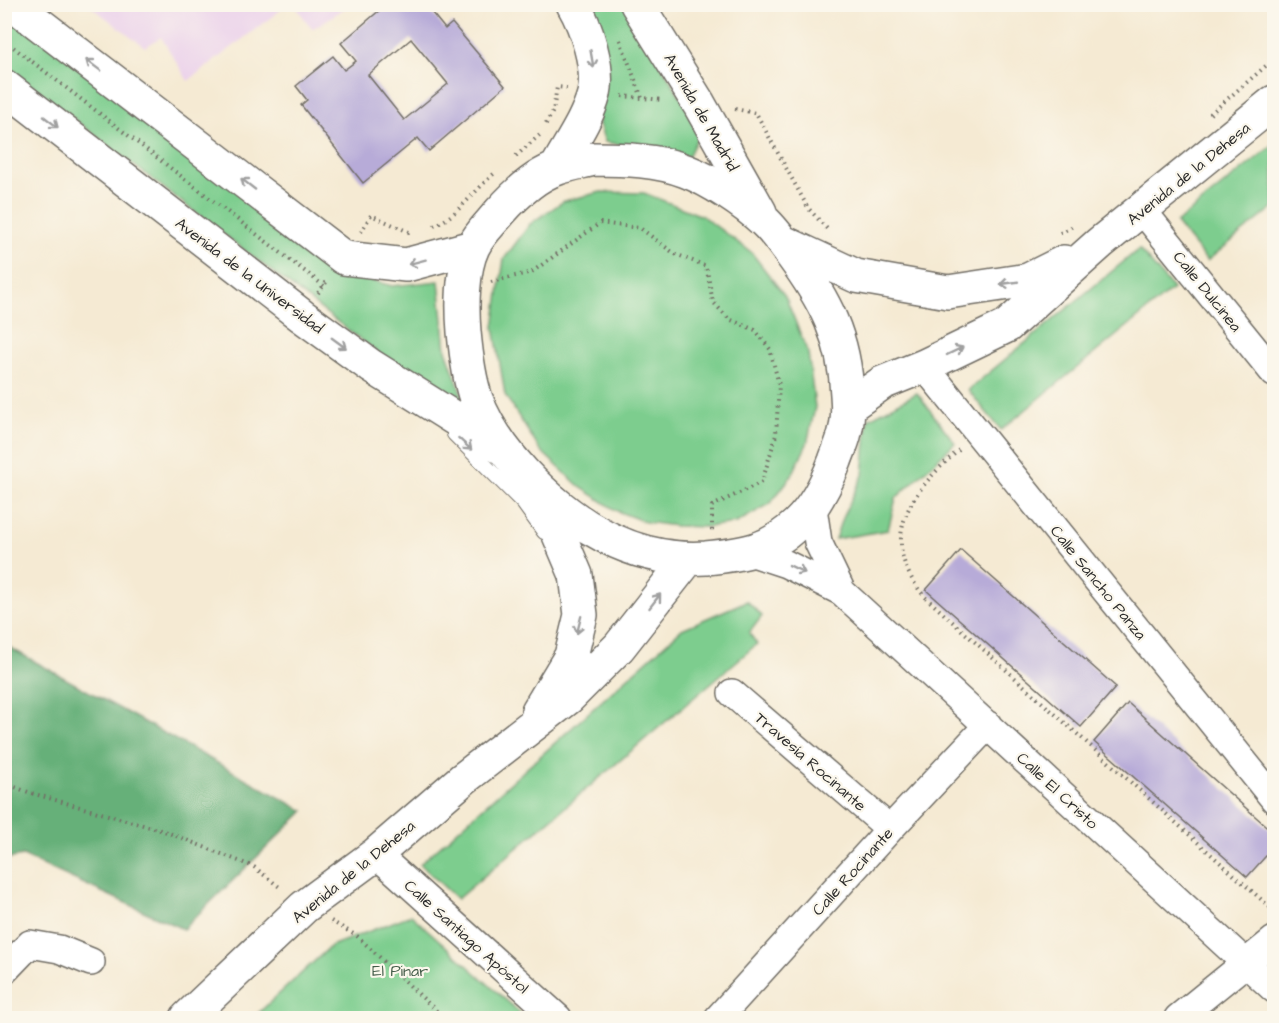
<svg xmlns="http://www.w3.org/2000/svg" width="1279" height="1023" viewBox="0 0 1279 1023" font-family="'Architects Daughter',sans-serif">
  <style>
    .built { fill: #ebd1eb }
    .green { fill: #7dcd8e; stroke: #547c5c; stroke-width: 1.5 }
    .forest { fill: #66b079; stroke: #486e52; stroke-width: 1.5 }
    .building { fill: #b7abd8; fill-rule: evenodd }
    .lines { fill: none; stroke-linecap: round; stroke-linejoin: round }
    .service-casing { stroke: #726e66; stroke-width: 16 }
    .minor-casing { stroke: #726e66; stroke-width: 30 }
    .tertiary-casing { stroke: #726e66; stroke-width: 36 }
    .path { stroke: #726e66; stroke-width: 4; stroke-dasharray: 1.5 4.5; stroke-linecap: butt }
    .service { stroke: #fff; stroke-width: 14 }
    .minor { stroke: #fff; stroke-width: 27 }
    .tertiary { stroke: #fff; stroke-width: 33 }
    .oneway { stroke: #a0a0a0 }
    .labels { text-anchor: middle; stroke-width: 4.5; stroke-linejoin: round; paint-order: stroke }
    .street-label { font-size: 16px; fill: #2b2b2b; stroke: #fbf7ec }
    .park-label { font-size: 16px; fill: #445c49; stroke: #fbf7ec }
  </style>
  <rect width="100%" height="100%" fill="#fbf7ec"/>
  <filter id="ink" filterUnits="userSpaceOnUse"><feTurbulence type="fractalNoise" baseFrequency=".0167" numOctaves="2"/><feDisplacementMap in="SourceGraphic" scale="12" xChannelSelector="R" yChannelSelector="G"/><feConvolveMatrix kernelMatrix="1 2 1 2 8 2 1 2 1" color-interpolation-filters="sRGB"/></filter>
  <filter id="wash" filterUnits="userSpaceOnUse"><feTurbulence type="fractalNoise" baseFrequency=".008" numOctaves="4" result="noise"/><feDisplacementMap in="SourceGraphic" scale="24" xChannelSelector="R" yChannelSelector="G"/><feGaussianBlur stdDeviation="1.35" result="paint"/><feColorMatrix in="noise" values="0 0 0 0 0 0 0 0 0 0 0 0 0 0 0 0 0 1.4 0 .05"/><feComposite in="paint" operator="in"/></filter>
  <g filter="url(#wash)">
    <rect width="100%" height="100%" fill="#f5ead3"/>
    <path class="built" d="M89,5H287L188,81L161,37L145,47Z
      M295,5H350L312,29Z"/>
    <path class="green" d="M588,5H624L701,130L688,157L605,142L599,124Z
      M4,8L355,276L392,286L439,281L446,350L473,426L5,66Z
      M1274,144V207L1207,261L1176,223Z
      M601,192L644,193L702,216L751,252L785,296L808,353L815,407L807,444L792,475L770,504L736,523L705,527L676,526L645,522L617,511L580,487L540,450L505,395L494,327L504,259L530,224L564,201Z
      M1139,249L1173,289L1001,430L968,390Z
      M917,393L955,443L896,498L888,530L835,539L842,518L863,475L868,419Z
      M747,601L762,616L749,633L757,644L457,899L420,864L682,629Z
      M411,915L526,1018H253L331,946Z"/>
    <path class="forest" d="M5,645L304,811L183,929L23,856L5,859Z"/>
    <g id="blocks">
      <path class="building" d="M387,4H442L432,13L445,29L452,23L505,86L429,151L418,138L363,183L301,105L307,100L296,86L333,56L344,70L356,61L341,43ZM411,39L448,84L404,120L368,75Z
        M961,550L1116,687L1081,727L926,590Z
        M1128,703L1274,833V847L1247,877L1094,742Z"/>
    </g>
  </g>
  <g filter="url(#ink)">
    <use href="#blocks" fill-opacity="0" stroke="#726e66" stroke-width="1.5"/>
    <g class="lines">
      <g class="service-casing">
        <path id="service" d="M454,434L523,503L544,532"/>
      </g>
      <g class="minor-casing">
        <path id="minor" d="M1142,210L1274,373
          M924,366L1274,799
          M813,508L818,542L842,592
          M750,552L786,564L842,592L1274,989
          M732,693L890,829
          M376,854L558,1018
          M4,971L30,944L59,949L91,962
          M718,1018L890,829L988,725
          M1178,1018L1274,940"/>
      </g>
      <g class="tertiary-casing">
        <path id="tertiary" d="M13,4L344,258L406,265L473,247
          M637,4L699,104L760,212
          M4,86L302,316L371,366L500,447
          M594,159C624,159 658,160 686,171C710,180 745,203 764,221C774,230 783,243 791,254C825,300 845,338 847,395C848,407 848,421 845,432C843,442 838,452 835,461C826,485 815,507 797,524C768,551 745,554 706,558C633,563 571,524 523,472C504,451 486,426 476,399C469,378 466,354 464,332C462,307 462,270 473,247C479,234 491,223 500,212C515,195 536,175 558,168C570,164 582,162 594,159Z
          M556,169C569,145 587,120 594,94C600,68 586,26 573,4
          M785,243L856,276L948,292L1028,280L1064,262
          M848,407L882,383L924,366L1007,326L1100,243L1274,102
          M538,711L571,656L581,615L576,575L542,495
          M187,1018L304,907L376,854L463,779L568,698L619,647L688,559"/>
      </g>
      <path class="path" d="M4,40L324,286
        M620,40L642,98
        M622,96L663,100
        M735,109L756,113L808,208L829,231
        M1210,114L1274,59
        M546,124L553,111L557,87L567,88
        M516,156L542,133
        M434,226C460,214 475,189 496,172
        M361,232L371,215L409,232L412,231
        M1060,233L1075,225
        M491,282L532,272L600,223L640,228L675,254L706,266L713,302L729,319L755,330L770,349L779,385L776,435L762,482L712,506V531
        M318,293L328,280
        M959,450C911,491 875,539 925,597L1274,911
        M4,783L31,793L164,831L254,867L282,889
        M331,921L357,936L444,1018"/>
      <use href="#service" class="service"/>
      <use href="#minor" class="minor"/>
      <use href="#tertiary" class="tertiary"/>
    </g>
    <defs><path id="oneway-shaft" d="M-6 0H5M1.5-3L5.5 0L1.5 3" fill="none" stroke-width="1.6" stroke-linecap="round" stroke-linejoin="round" transform="scale(1.5)"/></defs>
    <g class="oneway">
      <use href="#oneway-shaft" transform="translate(592 59) rotate(80)"/>
      <use href="#oneway-shaft" transform="translate(93 65) rotate(-143)"/>
      <use href="#oneway-shaft" transform="translate(51 122) rotate(38)"/>
      <use href="#oneway-shaft" transform="translate(248 184) rotate(-142)"/>
      <use href="#oneway-shaft" transform="translate(417 262) rotate(165)"/>
      <use href="#oneway-shaft" transform="translate(1009 283) rotate(172)"/>
      <use href="#oneway-shaft" transform="translate(339 343) rotate(36)"/>
      <use href="#oneway-shaft" transform="translate(955 351) rotate(-26)"/>
      <use href="#oneway-shaft" transform="translate(465 444) rotate(42)"/>
      <use href="#oneway-shaft" transform="translate(797 569) rotate(26)"/>
      <use href="#oneway-shaft" transform="translate(655 601) rotate(-52)"/>
      <use href="#oneway-shaft" transform="translate(579 625) rotate(104)"/>
    </g>
  </g>
  <g class="labels">
    <g class="street-label">
      <text transform="translate(702 112) rotate(60)" y="6">Avenida de Madrid</text>
      <text transform="translate(1188 173) rotate(-39)" y="6">Avenida de la Dehesa</text>
      <text transform="translate(250 275) rotate(37)" y="6">Avenida de la Universidad</text>
      <text transform="translate(1208 291) rotate(51)" y="6">Calle Dulcinea</text>
      <text transform="translate(1099 582) rotate(51)" y="6">Calle Sancho Panza</text>
      <text transform="translate(811 761) rotate(41)" y="6">Travesía Rocinante</text>
      <text transform="translate(1058 790) rotate(43)" y="6">Calle El Cristo</text>
      <text transform="translate(353 871) rotate(-39)" y="6">Avenida de la Dehesa</text>
      <text transform="translate(852 871) rotate(-48)" y="6">Calle Rocinante</text>
      <text transform="translate(467 936) rotate(42)" y="6">Calle Santiago Apóstol</text>
    </g>
    <g class="park-label">
      <text x="400" y="976">El Pinar</text>
    </g>
  </g>
  <rect width="1279" height="1023" fill="none" stroke="#fbf7ec" stroke-width="24"/>
</svg>
